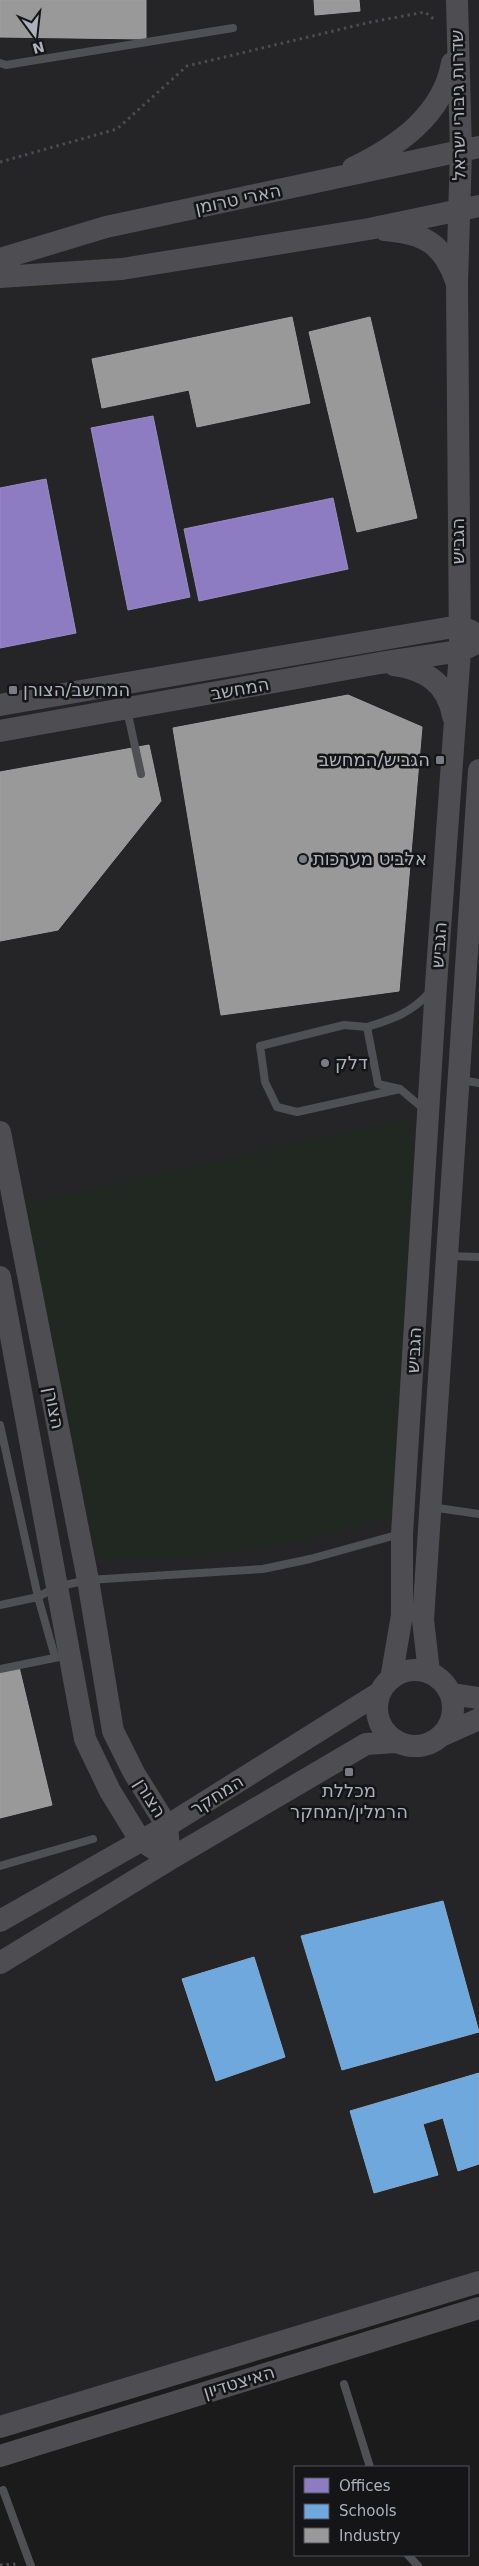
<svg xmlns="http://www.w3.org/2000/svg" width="479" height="2566" viewBox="0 0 479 2566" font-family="'DejaVu Sans',Heebo,sans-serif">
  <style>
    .built { fill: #252527 }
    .green { fill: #212822 }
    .offices { fill: #8e7cc3; stroke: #978cc1 }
    .schools { fill: #6fa8dc; stroke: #81abd2 }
    .industry { fill: #999; stroke: #9fa0a4 }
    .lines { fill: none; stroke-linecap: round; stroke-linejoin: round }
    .path { stroke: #4b4c4f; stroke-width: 3; stroke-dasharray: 2.5 4; stroke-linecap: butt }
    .lane { stroke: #4f5054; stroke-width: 8 }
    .secondary { stroke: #4e4e52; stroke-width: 22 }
    .poi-dot { fill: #797c84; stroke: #151517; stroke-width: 2 }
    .labels { text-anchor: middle; stroke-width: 5; stroke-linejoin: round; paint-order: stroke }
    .street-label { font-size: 18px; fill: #acb1bc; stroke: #151517 }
    .poi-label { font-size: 18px; fill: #acb1bc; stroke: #151517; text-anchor: start }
  </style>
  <rect width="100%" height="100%" fill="#1b1b1b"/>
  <path class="built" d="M0,0H479V2274L0,2419Z"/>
  <path class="green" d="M408,1118L413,1155L393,1516L308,1541L186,1559H99L23,1204Z"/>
  <path class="offices" d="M153,416L190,597L128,610L91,428Z
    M46,479L76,633L0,648V488Z
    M333,498L348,569L199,601L184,529Z"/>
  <path class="schools" d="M443,1901L479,2032L342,2070L301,1936Z
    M254,1957L285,2057L216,2081L182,1979Z
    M479,2073V2164L458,2171L443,2118L423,2124L438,2175L374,2193L350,2111Z"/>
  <path class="industry" d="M0,0H146V39L0,37Z
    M314,0H359L360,11L315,15Z
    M292,317L310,403L197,427L189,390L102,408L92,359Z
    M370,317L417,518L357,532L309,332Z
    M348,695L422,727L399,991L221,1015L173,728Z
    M149,745L161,801L58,930L0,941V772Z
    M19,1667L52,1805L0,1818V1672Z"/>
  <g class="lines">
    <path class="path" d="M0,162L117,129L187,66L371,22L425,12L436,21
      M0,2565L17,2564"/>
    <path class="lane" d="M0,63L6,65L233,28
      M127,710L141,774
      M367,1027L344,1025L260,1046L265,1082L277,1107L297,1112L400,1089
      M461,1080L479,1083
      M424,1109L400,1089L378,1084L367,1027C393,1019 411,1013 430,992
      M449,1256L479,1257
      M0,1425L38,1597L55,1657
      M431,1507L479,1514
      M0,1605L38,1597L56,1587L88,1580L263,1569L310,1559L400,1534
      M0,1669L59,1657
      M0,1866L93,1839
      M344,2384L370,2467
      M3,2490L31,2566
      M408,2555L418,2566"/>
    <path class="secondary" d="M353,168C398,146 443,115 452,63
      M385,230C423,233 443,243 456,281
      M0,259L106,227L479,147
      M0,277L122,269L369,229L479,206
      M394,665C425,669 447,683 453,716
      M0,705L459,626L471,631
      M0,731L380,663L460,651L479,642
      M0,1132L88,1580L113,1731L134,1773L167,1826L170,1859
      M0,1277L85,1739L110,1791L140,1840L170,1859
      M377 1708a38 38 0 1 1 76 0a38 38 0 1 1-76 0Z
      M429,1672L423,1620L479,770
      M391,1679L402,1615V1534L436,985L460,651L457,284L461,151L457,0
      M451,1694L479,1698
      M441,1736L479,1719
      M0,1921L167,1826L379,1693
      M0,1963L170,1859L366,1744L396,1742
      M0,2427L479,2282
      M0,2456L479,2308"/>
  </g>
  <g class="poi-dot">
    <rect x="8" y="685" width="10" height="10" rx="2.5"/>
    <rect x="435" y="755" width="10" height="10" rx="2.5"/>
    <circle cx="303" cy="859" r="5"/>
    <circle cx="325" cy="1063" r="5"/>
    <rect x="344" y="1767" width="10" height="10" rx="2.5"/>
  </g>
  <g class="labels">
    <g class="street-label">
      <text transform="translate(458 105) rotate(-91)" y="6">שדרות גיבורי ישראל</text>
      <text transform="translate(238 199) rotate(-12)" y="6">הארי טרומן</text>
      <text transform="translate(458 541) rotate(-90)" y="6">הגביש</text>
      <text transform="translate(240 689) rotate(-10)" y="6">המחשב</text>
      <text transform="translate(439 945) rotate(-86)" y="6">הגביש</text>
      <text transform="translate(414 1350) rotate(-87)" y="6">הגביש</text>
      <text transform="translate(54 1408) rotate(79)" y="6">הצורן</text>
      <text transform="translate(217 1795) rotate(-32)" y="6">המחקר</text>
      <text transform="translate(150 1798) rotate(58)" y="6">הצורן</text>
      <text transform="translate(239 2382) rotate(-17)" y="6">האיצטדיון</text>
    </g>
    <g class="poi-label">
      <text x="23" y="696">המחשב/הצורן</text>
      <text x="430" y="766" text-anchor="end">הגביש/המחשב</text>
      <text x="313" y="865">אלביט מערכות</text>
      <text x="335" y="1069">דלק</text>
      <text x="349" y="1797" text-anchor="middle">מכללת<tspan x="349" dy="21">הרמלין/המחקר</tspan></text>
    </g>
  </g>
  <rect x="294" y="2466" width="175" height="90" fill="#151517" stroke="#515359"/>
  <rect x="304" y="2478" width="25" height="15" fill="#8e7cc3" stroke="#515359"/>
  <text x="339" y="2491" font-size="15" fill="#acb1bc">Offices</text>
  <rect x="304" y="2504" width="25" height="15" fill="#6fa8dc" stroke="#515359"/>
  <text x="339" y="2516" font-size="15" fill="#acb1bc">Schools</text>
  <rect x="304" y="2528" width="25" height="15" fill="#999999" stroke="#515359"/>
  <text x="339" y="2541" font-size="15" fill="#acb1bc">Industry</text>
  <g transform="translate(35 35) rotate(165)" stroke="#151517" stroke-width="4" paint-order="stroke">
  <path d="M0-4L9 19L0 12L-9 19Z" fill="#acb1bc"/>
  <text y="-8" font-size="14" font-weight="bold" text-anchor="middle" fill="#acb1bc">N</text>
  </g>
</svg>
